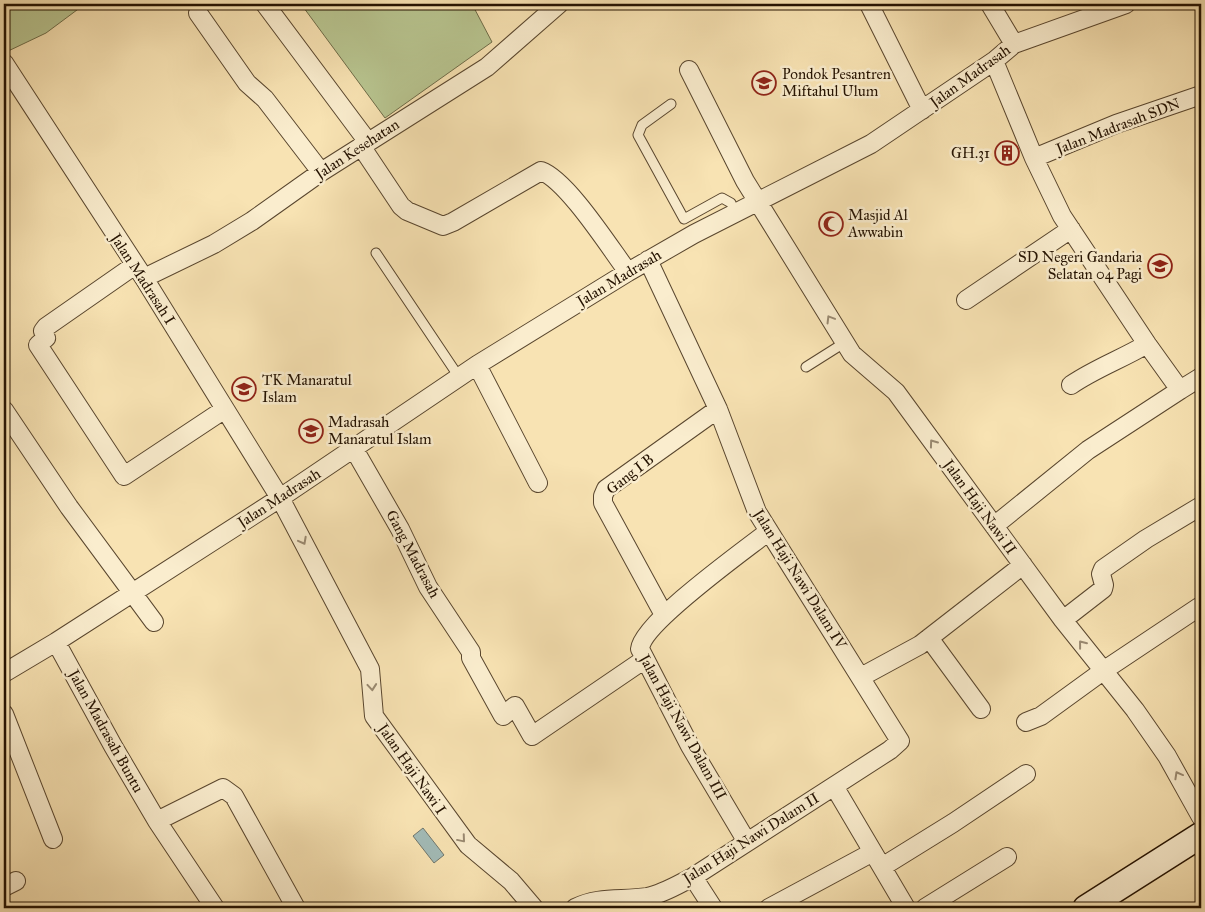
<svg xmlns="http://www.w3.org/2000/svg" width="1205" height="912" viewBox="0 0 1205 912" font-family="'IM FELL Great Primer',serif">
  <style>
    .green { fill: #b8c590; stroke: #6e6c48 }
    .water { fill: #a2bbb7; stroke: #70776e }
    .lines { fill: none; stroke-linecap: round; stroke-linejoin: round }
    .lane-casing { stroke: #59462e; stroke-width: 11 }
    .street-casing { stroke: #59462e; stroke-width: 20 }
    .secondary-casing { stroke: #241201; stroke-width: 28 }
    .lane { stroke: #faedce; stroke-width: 9 }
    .street { stroke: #faedce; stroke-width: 18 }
    .secondary { stroke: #faedce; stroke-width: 25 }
    .oneway { stroke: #9a8a72 }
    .labels { text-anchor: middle; stroke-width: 5; stroke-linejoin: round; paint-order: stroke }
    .poi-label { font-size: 15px; fill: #241201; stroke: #faedce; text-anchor: start }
    .street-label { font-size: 15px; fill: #241201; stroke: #faedce }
  </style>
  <rect width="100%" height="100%" fill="#f8e3b3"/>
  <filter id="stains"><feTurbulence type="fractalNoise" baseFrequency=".004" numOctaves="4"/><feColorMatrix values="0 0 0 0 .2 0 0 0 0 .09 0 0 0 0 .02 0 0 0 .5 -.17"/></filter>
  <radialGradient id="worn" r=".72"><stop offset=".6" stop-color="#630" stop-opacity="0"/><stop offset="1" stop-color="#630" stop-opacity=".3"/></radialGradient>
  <path class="green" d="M4,4H85L46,33L4,53Z
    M301,4H472L492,42L385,118Z"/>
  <path class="water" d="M423,828L444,855L434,863L413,836Z"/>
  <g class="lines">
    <g class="lane-casing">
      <path id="lane" d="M671,104L642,125L638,135L684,219L722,198L731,203L735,212
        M376,253L459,377
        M806,367L844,343"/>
    </g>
    <g class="street-casing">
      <path id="street" d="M265,4L368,142
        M869,4L922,110
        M990,4L1014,44
        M198,13L247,83L265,99L321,172
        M994,61L1034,158L1062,216L1147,344L1180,390L1088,450L994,526
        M4,63L144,278L280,498L370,669L374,716L468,845L511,881L534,908
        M689,70L745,181L852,354L896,392L1063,620L1135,710L1167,756L1201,817
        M361,146L401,206L407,211L443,226L453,222L541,171C567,180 610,248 628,272
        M1034,158L1116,124L1201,95
        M135,265L46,327L43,331L46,338L38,345L124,476L225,409
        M144,278L214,244L252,221L321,172L487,67L559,4
        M966,300L1071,229
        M477,365L538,483
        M1071,385C1096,368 1122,359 1147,344
        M1180,390L1201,377
        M4,410L69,507L154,622
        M354,449L400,529L428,587L471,652V658L503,716L515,706L532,736L645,659
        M664,615L603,503V496L606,489L718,409
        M1063,620L1103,589L1104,585L1101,574L1103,569L1146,539L1201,506
        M929,638L981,709
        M56,642L113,746L157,821L215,908
        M4,673L56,642L280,498L477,365L628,272L694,234L871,144L994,61L1014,44L1126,4
        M861,677L920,645L1023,565
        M4,714L53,839
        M1026,722L1041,716L1103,671L1199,607
        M834,786L906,908
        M157,821L223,788L234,796L296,908
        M747,842L690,746L640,649C642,623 745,550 769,531
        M882,867L953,823L1026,774
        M693,877L713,908
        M4,887L16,881
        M575,908C599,896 622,901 647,897C663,894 679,884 693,877L890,750L900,741L757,512L718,409L648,260
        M769,908L873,852
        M925,908L1007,857"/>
    </g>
    <g class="secondary-casing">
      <path id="secondary" d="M1086,908L1201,835"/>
    </g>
    <use href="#lane" class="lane"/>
    <use href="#street" class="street"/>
    <use href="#secondary" class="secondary"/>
  </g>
  <defs><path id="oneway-chevron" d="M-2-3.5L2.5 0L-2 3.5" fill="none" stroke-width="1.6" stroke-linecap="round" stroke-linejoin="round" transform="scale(1.25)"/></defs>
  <g class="oneway">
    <use href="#oneway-chevron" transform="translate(830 319) rotate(-121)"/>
    <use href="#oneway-chevron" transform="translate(933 443) rotate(-126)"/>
    <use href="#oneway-chevron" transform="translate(303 541) rotate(62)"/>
    <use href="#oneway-chevron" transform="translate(1082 644) rotate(-128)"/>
    <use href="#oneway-chevron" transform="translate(372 687) rotate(85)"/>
    <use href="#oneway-chevron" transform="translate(1178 775) rotate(-119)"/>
    <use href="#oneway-chevron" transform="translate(462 839) rotate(50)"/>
  </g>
  <defs>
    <g id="school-ring" transform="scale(1.25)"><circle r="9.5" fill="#faedce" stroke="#8f2418" stroke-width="1.5"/><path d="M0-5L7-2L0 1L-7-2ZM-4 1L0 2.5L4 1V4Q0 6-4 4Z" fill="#8f2418"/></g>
    <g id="building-ring" transform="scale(1.25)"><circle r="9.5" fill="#faedce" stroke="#8f2418" stroke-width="1.5"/><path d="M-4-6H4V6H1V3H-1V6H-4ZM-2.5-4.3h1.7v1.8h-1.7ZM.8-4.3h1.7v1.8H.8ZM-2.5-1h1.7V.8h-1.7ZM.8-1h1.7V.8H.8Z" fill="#8f2418"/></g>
    <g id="mosque-ring" transform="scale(1.25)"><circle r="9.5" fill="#faedce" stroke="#8f2418" stroke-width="1.5"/><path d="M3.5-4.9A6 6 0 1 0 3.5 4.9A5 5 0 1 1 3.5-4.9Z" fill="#8f2418"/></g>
  </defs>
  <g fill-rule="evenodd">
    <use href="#school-ring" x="764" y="83"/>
    <use href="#building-ring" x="1007" y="153"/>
    <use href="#mosque-ring" x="831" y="224"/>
    <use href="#school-ring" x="1160" y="266"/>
    <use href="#school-ring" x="244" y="389"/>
    <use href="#school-ring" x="311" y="431"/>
  </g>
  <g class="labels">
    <g class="poi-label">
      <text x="782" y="79">Pondok Pesantren<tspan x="782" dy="17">Miftahul Ulum</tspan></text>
      <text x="990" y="158" text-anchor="end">GH.31</text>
      <text x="848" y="220">Masjid Al<tspan x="848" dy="17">Awwabin</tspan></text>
      <text x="1142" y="262" text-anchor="end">SD Negeri Gandaria<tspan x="1142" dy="17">Selatan 04 Pagi</tspan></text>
      <text x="262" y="385">TK Manaratul<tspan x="262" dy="17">Islam</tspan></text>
      <text x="328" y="427">Madrasah<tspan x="328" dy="17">Manaratul Islam</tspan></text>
    </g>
    <g class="street-label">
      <text transform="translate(970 76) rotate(-36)" y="5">Jalan Madrasah</text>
      <text transform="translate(1118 126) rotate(-21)" y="5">Jalan Madrasah SDN</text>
      <text transform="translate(357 149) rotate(-33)" y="5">Jalan Kesehatan</text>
      <text transform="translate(619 278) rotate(-31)" y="5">Jalan Madrasah</text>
      <text transform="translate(143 279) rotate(57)" y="5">Jalan Madrasah I</text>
      <text transform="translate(630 474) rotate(-38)" y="5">Gang I B</text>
      <text transform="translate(279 498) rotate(-33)" y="5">Jalan Madrasah</text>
      <text transform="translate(980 507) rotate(54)" y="5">Jalan Haji Nawi II</text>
      <text transform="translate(413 554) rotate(62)" y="5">Gang Madrasah</text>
      <text transform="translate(800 579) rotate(58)" y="5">Jalan Haji Nawi Dalam IV</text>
      <text transform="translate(683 727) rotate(61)" y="5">Jalan Haji Nawi Dalam III</text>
      <text transform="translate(106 731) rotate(61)" y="5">Jalan Madrasah Buntu</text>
      <text transform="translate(412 769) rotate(55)" y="5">Jalan Haji Nawi I</text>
      <text transform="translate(751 838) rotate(-32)" y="5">Jalan Haji Nawi Dalam II</text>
    </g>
  </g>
  <rect width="1205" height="912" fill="none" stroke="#f8e3b3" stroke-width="20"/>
  <rect x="5" y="5" width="1195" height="902" fill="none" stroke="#241201" stroke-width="2.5"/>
  <rect x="10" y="10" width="1185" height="892" fill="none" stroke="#241201"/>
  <rect width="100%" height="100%" filter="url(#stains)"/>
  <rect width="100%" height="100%" fill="url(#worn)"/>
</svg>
